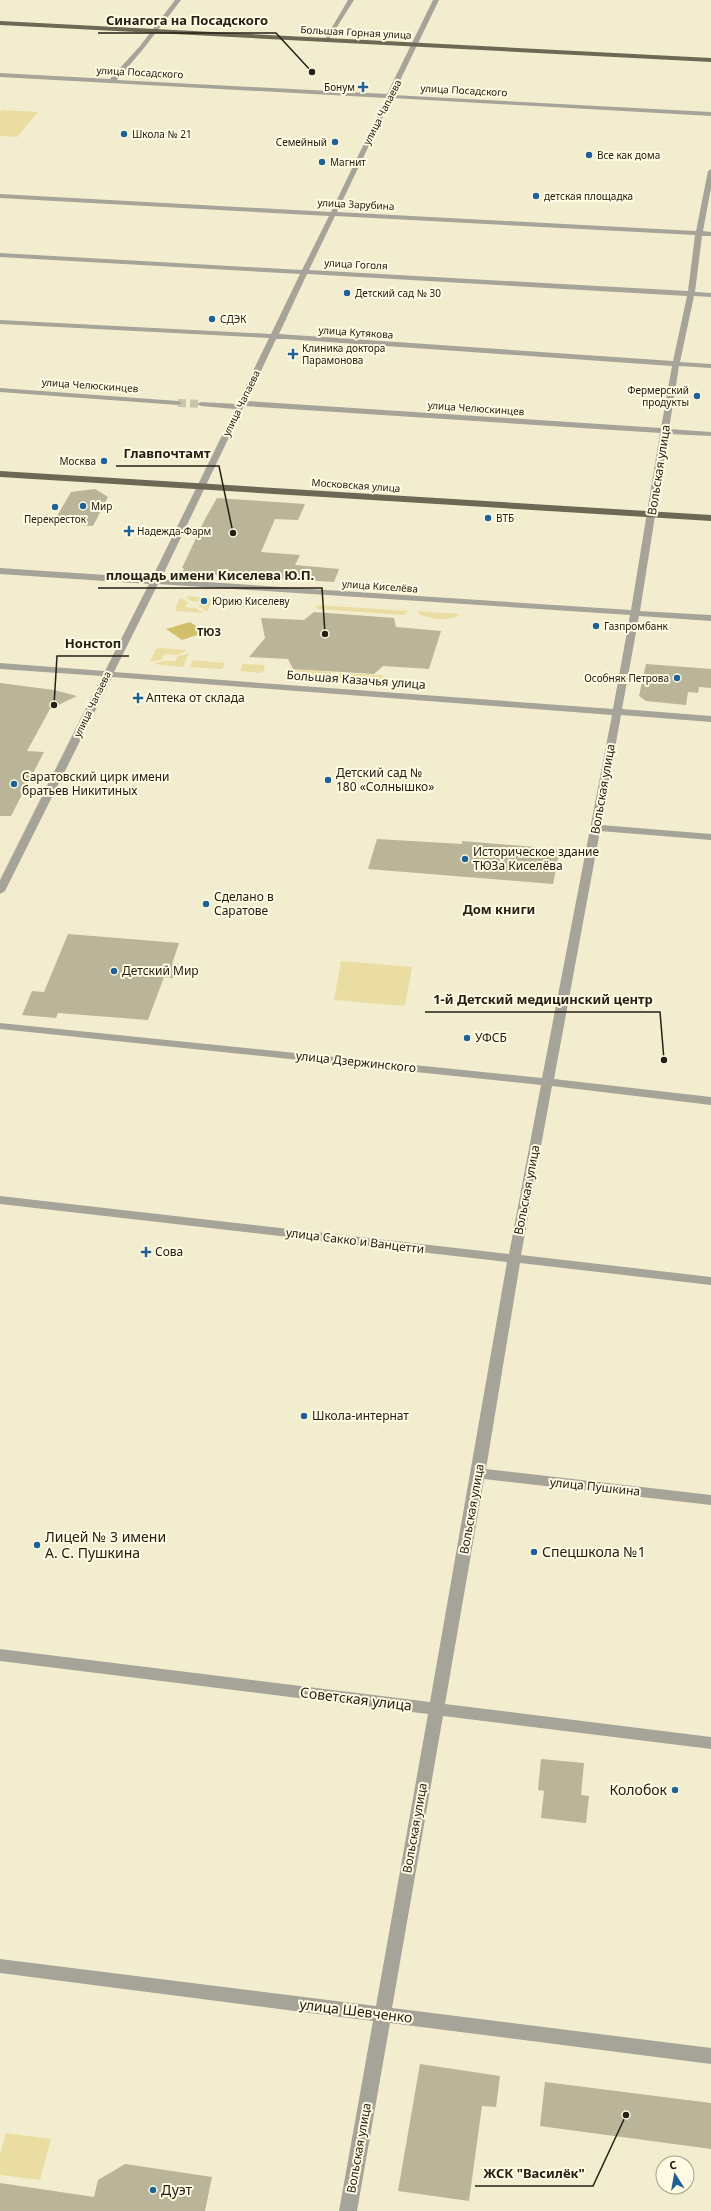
<svg xmlns="http://www.w3.org/2000/svg" width="711" height="2211" viewBox="0 0 711 2211" font-family="'Noto Sans',sans-serif">
  <style>
    .green { fill: #eadda2 }
    .water { fill: #d2bf6b }
    .building { fill: #bab498 }
    .lines { fill: none; stroke-linecap: round; stroke-linejoin: round }
    .minor-tunnel { stroke: #c9c4aa; stroke-width: 8; stroke-dasharray: 8 4; stroke-linecap: butt }
    .minor { fill: #a6a498; fill-rule: evenodd }
    .major { fill: #6d6853; fill-rule: evenodd }
    .poi-dot { fill: #1e6196; stroke: #fffae2; stroke-width: 1.5 }
    .labels { text-anchor: middle; stroke-width: 4; stroke-linejoin: round; paint-order: stroke }
    .far-street-label { font-size: 10px; fill: #232116; stroke: #fffae2 }
    .far-poi-label { font-size: 10px; fill: #232116; stroke: #fffae2; text-anchor: start }
    .far-neighbourhood-label { font-size: 11px; font-weight: bold; fill: #232116; stroke: #fffae2 }
    .street-label { font-size: 12px; fill: #232116; stroke: #fffae2 }
    .poi-label { font-size: 12px; fill: #232116; stroke: #fffae2; text-anchor: start }
    .neighbourhood-label { font-size: 13px; font-weight: bold; fill: #232116; stroke: #fffae2 }
    .near-poi-label { font-size: 14px; fill: #232116; stroke: #fffae2; text-anchor: start }
    .near-street-label { font-size: 14px; fill: #232116; stroke: #fffae2 }
    .leader { fill: none; stroke: #232116; stroke-width: 1.5 }
    .callout-dot { fill: #232116; stroke: #fffae2; stroke-width: 1.5 }
    .callout-label { font-size: 13px; text-anchor: middle; font-weight: bold; fill: #232116; stroke: #fffae2; stroke-width: 4; stroke-linejoin: round; paint-order: stroke }
  </style>
  <rect width="100%" height="100%" fill="#f3edcf"/>
  <path class="green" d="M2,110L38,112L17,137L0,136V112Z
    M189,596L213,599L207,612L199,606L201,602L191,601L186,597Z
    M180,598L188,602L185,607L196,608L204,613L177,611L175,609Z
    M218,599L248,601L246,607L215,605Z
    M316,605L408,611L404,615L317,609Z
    M418,611L459,614C452,623 430,618 420,615Z
    M161,648L186,650V651L176,655L164,654L161,660L150,662L156,649Z
    M189,653L183,667L154,664L163,661H175L178,656Z
    M193,660L225,663L222,669L190,667Z
    M243,664L265,665L264,671L260,673L240,671Z
    M289,669H295L331,672L329,678L293,675L287,672Z
    M339,673L381,675L388,680V682L337,678Z
    M341,961L412,967L405,1006L334,1000Z
    M6,2133L51,2139L40,2180L0,2175V2154Z"/>
  <path class="water" d="M190,622L206,632L182,640L166,629Z"/>
  <path class="building" d="M95,489L108,497L93,526L53,523L71,492Z
    M217,498L305,504L298,520L275,519L261,552L300,555L295,565L339,569L334,582L182,573L184,568H182L205,519Z
    M314,612L394,618L396,627L441,631L429,669L383,666L374,674L293,669L288,659L249,657L265,638L261,618L304,620Z
    M646,664L711,669V688L699,687L698,693L688,692L686,705L646,701L639,696Z
    M0,683L54,690L77,696L50,709L27,751L44,752L11,816H0Z
    M377,839L462,844V841L560,849L553,884L368,869Z
    M68,934L179,943L172,964H178L173,978L164,977L148,1020L58,1013L56,1018L22,1015L32,991L44,992Z
    M541,1759L584,1763L581,1795L589,1796L586,1823L541,1818L544,1791L538,1790Z
    M420,2064L500,2076L496,2107L482,2106L469,2201L398,2191Z
    M545,2082L711,2103V2149L540,2126Z
    M125,2164L212,2177L205,2211H0V2183L94,2197L98,2180Z"/>
  <g class="lines">
    <path class="minor-tunnel" d="M178,403L201,404"/>
    <path class="minor" d="M175,0H181L144,48L117,80L387,94L433,0H439L393,95L711,112V116L392,98L337,212L696,231L708,171L711,169V188L703,231L711,232V236H702L695,292L711,293V297L694,296L680,362L711,364V368L679,366L669,429L711,432V436L668,434L640,611L711,615V621L639,616L622,709L711,716V722L621,715L601,825L711,834V840L600,831L554,1079L711,1097V1105L552,1086L521,1255L711,1277V1285L520,1263L486,1469L711,1495V1505L484,1479L445,1704L711,1737V1749L443,1716L392,2008L711,2048V2064L390,2023L357,2211H339L373,2021L0,1973V1959L376,2006L428,1714L0,1661V1649L430,1702L507,1262L0,1204V1196L509,1254L541,1085L0,1029V1023L542,1078L612,715L112,677L5,891L0,894V880L102,676L0,669V663L105,671L149,584L0,574V568L152,578L235,409L201,406L197,404L201,402L237,404L269,338L0,324V320L271,334L300,274L0,257V253L302,270L329,216L0,198V194L331,212L386,98L0,77V73L110,79L140,46ZM335,216L695,235L688,291L309,270ZM307,274L687,296L673,361L279,334ZM276,339H286L672,366L661,428L247,401ZM244,406L660,433L631,610L161,579ZM158,584L630,615L613,709L114,672Z
      M348,0H354L328,41H324Z
      M0,388L178,401L182,403L178,405L0,392Z"/>
    <path class="major" d="M0,21L711,58V62L0,25Z
      M0,471L711,515V521L0,477Z"/>
  </g>
  <g class="poi-dot">
    <path d="M361 81h4v4h4v4h-4v4h-4v-4h-4v-4h4z"/>
    <circle cx="124" cy="134" r="4"/>
    <circle cx="335" cy="142" r="4"/>
    <circle cx="589" cy="155" r="4"/>
    <circle cx="322" cy="162" r="4"/>
    <circle cx="536" cy="196" r="4"/>
    <circle cx="347" cy="293" r="4"/>
    <circle cx="212" cy="319" r="4"/>
    <path d="M291 348h4v4h4v4h-4v4h-4v-4h-4v-4h4z"/>
    <circle cx="697" cy="396" r="4"/>
    <circle cx="104" cy="461" r="4"/>
    <circle cx="83" cy="506" r="4"/>
    <circle cx="55" cy="507" r="4"/>
    <circle cx="488" cy="518" r="4"/>
    <path d="M127 525h4v4h4v4h-4v4h-4v-4h-4v-4h4z"/>
    <circle cx="204" cy="601" r="4"/>
    <circle cx="596" cy="626" r="4"/>
    <circle cx="677" cy="678" r="4"/>
    <path d="M136 692h4v4h4v4h-4v4h-4v-4h-4v-4h4z"/>
    <circle cx="328" cy="780" r="4"/>
    <circle cx="14" cy="784" r="4"/>
    <circle cx="465" cy="859" r="4"/>
    <circle cx="206" cy="904" r="4"/>
    <circle cx="114" cy="971" r="4"/>
    <circle cx="467" cy="1038" r="4"/>
    <path d="M144 1246h4v4h4v4h-4v4h-4v-4h-4v-4h4z"/>
    <circle cx="304" cy="1416" r="4"/>
    <circle cx="37" cy="1545" r="4"/>
    <circle cx="534" cy="1552" r="4"/>
    <circle cx="675" cy="1790" r="4"/>
    <circle cx="153" cy="2190" r="4"/>
  </g>
  <g class="labels">
    <g class="far-street-label">
      <text transform="translate(356 32) rotate(3)" y="4">Большая Горная улица</text>
      <text transform="translate(140 72) rotate(3)" y="4">улица Посадского</text>
      <text transform="translate(464 90) rotate(3)" y="4">улица Посадского</text>
      <text transform="translate(382 112) rotate(-63)" y="4">улица Чапаева</text>
      <text transform="translate(356 204) rotate(3)" y="4">улица Зарубина</text>
      <text transform="translate(356 264) rotate(3)" y="4">улица Гоголя</text>
      <text transform="translate(356 332) rotate(4)" y="4">улица Кутякова</text>
      <text transform="translate(90 385) rotate(4)" y="4">улица Челюскинцев</text>
      <text transform="translate(241 403) rotate(-64)" y="4">улица Чапаева</text>
      <text transform="translate(476 408) rotate(4)" y="4">улица Челюскинцев</text>
      <text transform="translate(356 485) rotate(4)" y="4">Московская улица</text>
      <text transform="translate(380 586) rotate(4)" y="4">улица Киселёва</text>
      <text transform="translate(92 704) rotate(-64)" y="4">улица Чапаева</text>
    </g>
    <g class="far-poi-label">
      <text x="355" y="91" text-anchor="end">Бонум</text>
      <text x="132" y="138">Школа № 21</text>
      <text x="327" y="146" text-anchor="end">Семейный</text>
      <text x="597" y="159">Все как дома</text>
      <text x="330" y="166">Магнит</text>
      <text x="544" y="200">детская площадка</text>
      <text x="355" y="297">Детский сад № 30</text>
      <text x="220" y="323">СДЭК</text>
      <text x="302" y="352">Клиника доктора<tspan x="302" dy="12">Парамонова</tspan></text>
      <text x="689" y="394" text-anchor="end">Фермерский<tspan x="689" dy="12">продукты</tspan></text>
      <text x="96" y="465" text-anchor="end">Москва</text>
      <text x="91" y="510">Мир</text>
      <text x="496" y="522">ВТБ</text>
      <text x="55" y="523" text-anchor="middle">Перекресток</text>
      <text x="137" y="535">Надежда-Фарм</text>
      <text x="212" y="605">Юрию Киселеву</text>
      <text x="604" y="630">Газпромбанк</text>
      <text x="669" y="682" text-anchor="end">Особняк Петрова</text>
    </g>
    <g class="far-neighbourhood-label">
      <text x="209" y="636">ТЮЗ</text>
    </g>
    <g class="street-label">
      <text transform="translate(659 470) rotate(-81)" y="4">Вольская улица</text>
      <text transform="translate(356 680) rotate(4)" y="4">Большая Казачья улица</text>
      <text transform="translate(603 789) rotate(-80)" y="4">Вольская улица</text>
      <text transform="translate(356 1062) rotate(6)" y="4">улица Дзержинского</text>
      <text transform="translate(527 1190) rotate(-79)" y="4">Вольская улица</text>
      <text transform="translate(355 1241) rotate(7)" y="4">улица Сакко и Ванцетти</text>
      <text transform="translate(595 1487) rotate(6)" y="4">улица Пушкина</text>
      <text transform="translate(472 1509) rotate(-80)" y="4">Вольская улица</text>
      <text transform="translate(415 1828) rotate(-80)" y="4">Вольская улица</text>
      <text transform="translate(359 2148) rotate(-80)" y="4">Вольская улица</text>
    </g>
    <g class="poi-label">
      <text x="146" y="702">Аптека от склада</text>
      <text x="336" y="777">Детский сад №<tspan x="336" dy="14">180 «Солнышко»</tspan></text>
      <text x="22" y="781">Саратовский цирк имени<tspan x="22" dy="14">братьев Никитиных</tspan></text>
      <text x="473" y="856">Историческое здание<tspan x="473" dy="14">ТЮЗа Киселёва</tspan></text>
      <text x="214" y="901">Сделано в<tspan x="214" dy="14">Саратове</tspan></text>
      <text x="122" y="975">Детский Мир</text>
      <text x="475" y="1042">УФСБ</text>
      <text x="155" y="1256">Сова</text>
      <text x="312" y="1420">Школа-интернат</text>
    </g>
    <g class="neighbourhood-label">
      <text x="499" y="914">Дом книги</text>
    </g>
    <g class="near-poi-label">
      <text x="45" y="1542">Лицей № 3 имени<tspan x="45" dy="16">А. С. Пушкина</tspan></text>
      <text x="542" y="1557">Спецшкола №1</text>
      <text x="667" y="1795" text-anchor="end">Колобок</text>
      <text x="161" y="2195">Дуэт</text>
    </g>
    <g class="near-street-label">
      <text transform="translate(356 1699) rotate(7)" y="5">Советская улица</text>
      <text transform="translate(356 2011) rotate(7)" y="5">улица Шевченко</text>
    </g>
  </g>
  <path class="leader" d="M312 72L276 33H98M233 533L219 466H116M325 634L322 588H98M54 705L57 656H129M664 1060L660 1012H425M626 2115L593 2186H475"/>
  <g class="callout-dot">
    <circle cx="312" cy="72" r="4"/>
    <circle cx="233" cy="533" r="4"/>
    <circle cx="325" cy="634" r="4"/>
    <circle cx="54" cy="705" r="4"/>
    <circle cx="664" cy="1060" r="4"/>
    <circle cx="626" cy="2115" r="4"/>
  </g>
  <g class="callout-label">
    <text x="187" y="25">Синагога на Посадского</text>
    <text x="167" y="458">Главпочтамт</text>
    <text x="210" y="580">площадь имени Киселева Ю.П.</text>
    <text x="93" y="648">Нонстоп</text>
    <text x="543" y="1004">1-й Детский медицинский центр</text>
    <text x="534" y="2178">ЖСК "Василёк"</text>
  </g>
  <g transform="translate(675 2175) rotate(349)"><circle r="19" fill="#fffae2" stroke="#a7a390"/>
  <path d="M0-3L7 15L0 10L-7 15Z" fill="#1e6196"/>
  <text y="-6" font-size="11" font-weight="bold" text-anchor="middle" fill="#232116">С</text>
  </g>
</svg>
